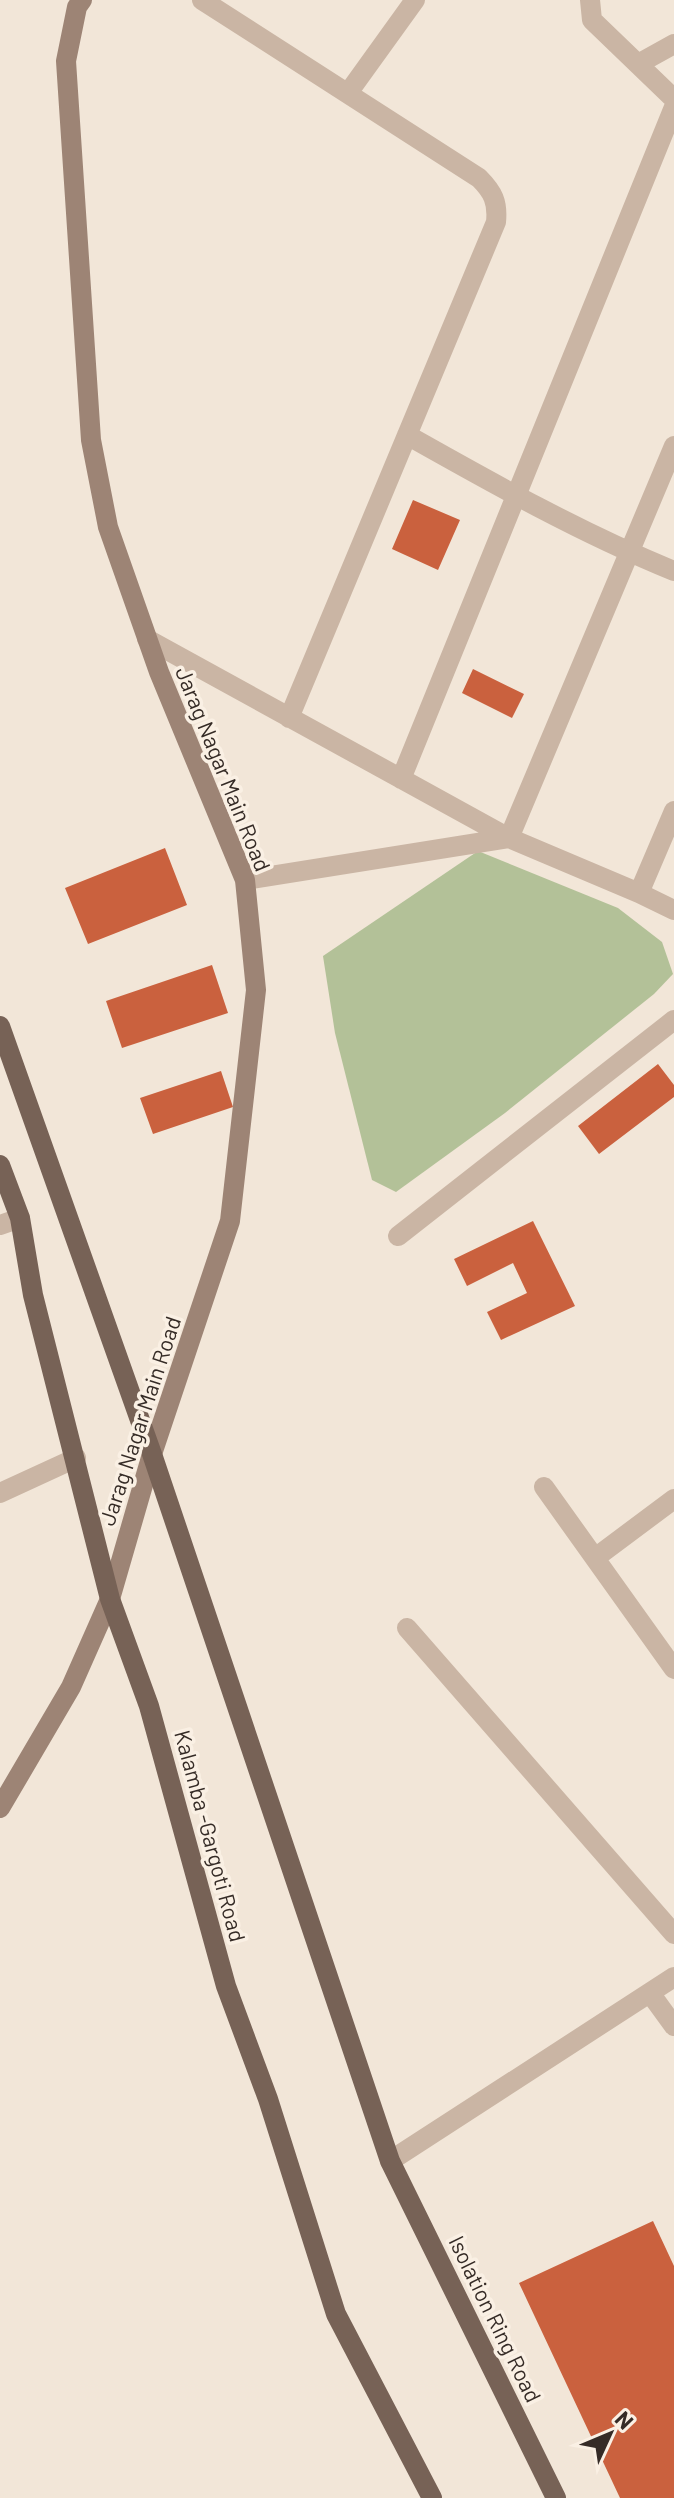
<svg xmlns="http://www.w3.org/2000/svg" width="674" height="2498" viewBox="0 0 674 2498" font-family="Barlow,sans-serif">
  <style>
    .green { fill: #b3c198 }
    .building { fill: #ca613e }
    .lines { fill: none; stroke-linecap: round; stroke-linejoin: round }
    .street { stroke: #cab5a4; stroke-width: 20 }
    .secondary { stroke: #9d8475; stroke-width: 20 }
    .primary { stroke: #776256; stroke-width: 20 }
    .labels { text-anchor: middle; stroke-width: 7; stroke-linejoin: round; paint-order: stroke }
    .street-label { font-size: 22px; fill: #352b26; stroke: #faf0e4 }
  </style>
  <rect width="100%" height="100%" fill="#f2e6d8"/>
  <path class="green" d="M478,851L618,908L662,942L673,974L654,994L505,1113L396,1192L372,1180L335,1033L323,956Z"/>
  <path class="building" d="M413,500L460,520L438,570L392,549Z
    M473,669L524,694L512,718L462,693Z
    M165,848L187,905L88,944L65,888Z
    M212,965L228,1013L122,1048L106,1001Z
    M658,1064L674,1085V1097L599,1154L578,1126Z
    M221,1071L233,1107L153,1134L140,1098Z
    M533,1221L575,1306L501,1340L487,1312L527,1293L513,1263L467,1286L454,1259Z
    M653,2221L674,2266V2498H620L519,2283Z"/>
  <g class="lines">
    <path class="street" d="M202,0L479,178C493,192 498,202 496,222L289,718
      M590,0L592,20L674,99
      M638,64L674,44
      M348,93L415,0
      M407,435C494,484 581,533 674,571
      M147,639L509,838L639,893L674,910
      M401,779L674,107
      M245,880L509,838L674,446
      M639,893L674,811
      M0,1225L20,1218
      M398,1236L674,1020
      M544,1487L674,1669
      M0,1493L76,1458
      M595,1558L674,1499
      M407,1628L674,1934
      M650,1993L674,2026
      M390,2161L674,1977"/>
    <path class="secondary" d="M0,1808L71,1687L110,1599L152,1454L230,1221L256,990L245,880L159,672L108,527L91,440L66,61L77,7L82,0"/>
    <path class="primary" d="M0,1026L152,1454L390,2161L556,2498
      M0,1165L20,1218L33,1295L110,1599L149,1706L226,1986L268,2099L336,2314L432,2498"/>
  </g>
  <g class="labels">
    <g class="street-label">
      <text transform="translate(223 769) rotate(68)" y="8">Jarag Nagar Main Road</text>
      <text transform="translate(140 1421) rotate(-72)" y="8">Jarag Nagar Main Road</text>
      <text transform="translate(210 1836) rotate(75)" y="8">Kalamba -Gargoti Road</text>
      <text transform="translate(495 2319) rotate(64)" y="8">Isolation Ring Road</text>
    </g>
  </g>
  <g transform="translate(610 2434) rotate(46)" stroke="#faf0e4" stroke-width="6" paint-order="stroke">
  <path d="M0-6L14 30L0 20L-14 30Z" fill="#352b26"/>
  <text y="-12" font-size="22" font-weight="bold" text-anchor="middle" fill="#352b26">N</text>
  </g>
</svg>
